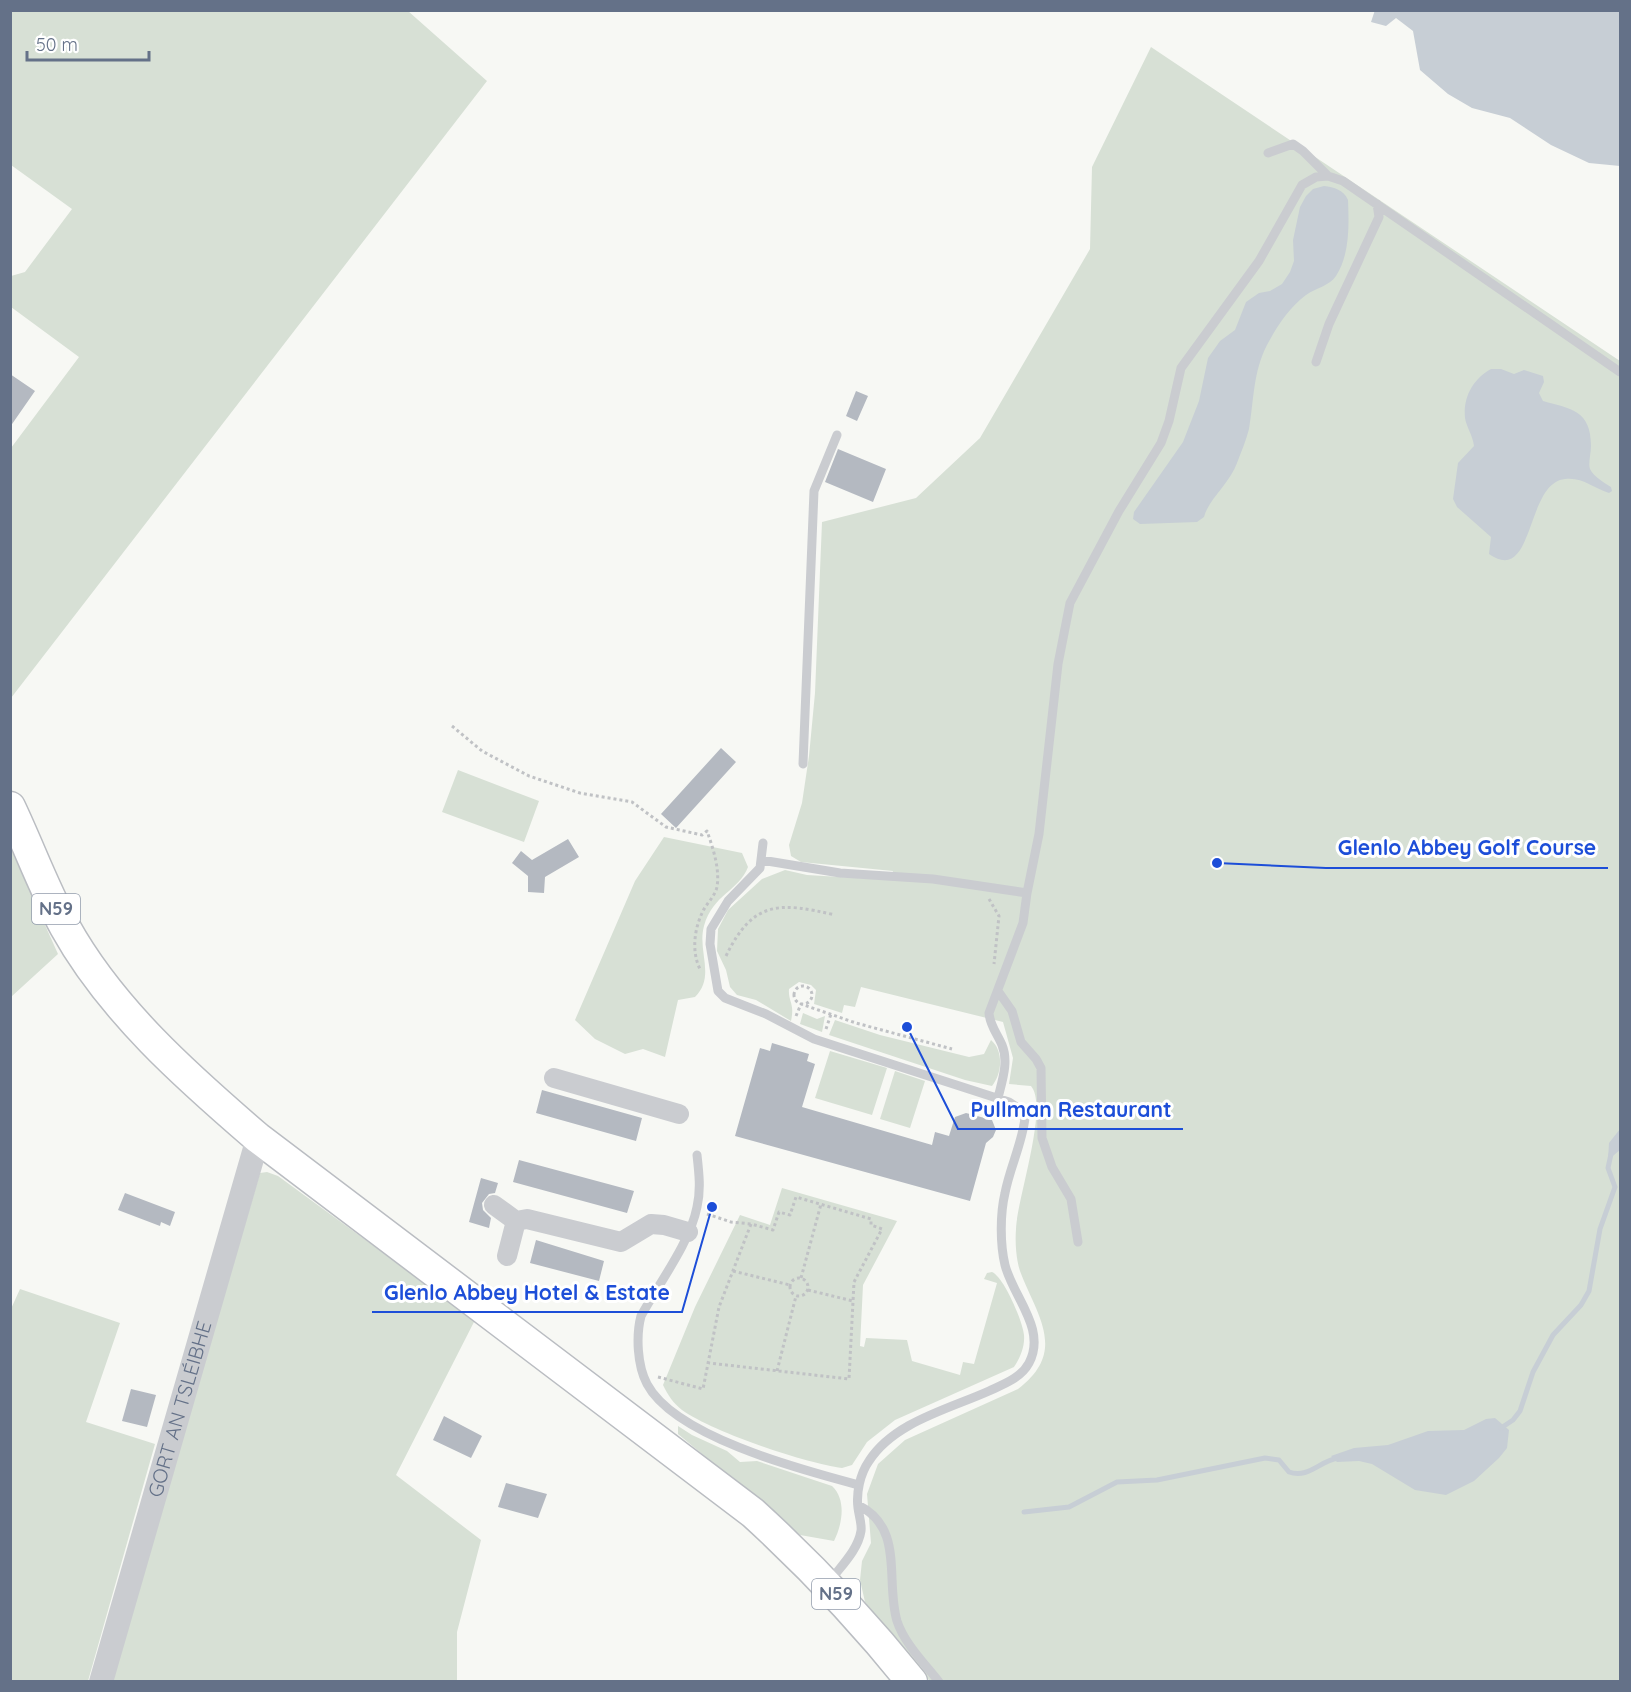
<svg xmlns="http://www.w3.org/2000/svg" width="1631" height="1692" viewBox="0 0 1631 1692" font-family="Quicksand,sans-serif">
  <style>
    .green { fill: #d7e0d5 }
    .water { fill: #c7ced5 }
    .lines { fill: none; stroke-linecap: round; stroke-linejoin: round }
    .stream { stroke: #c7ced5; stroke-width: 5 }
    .building { fill: #b4b9c1 }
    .primary-casing { stroke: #babdc2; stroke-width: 33 }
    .path { stroke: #c0c2c5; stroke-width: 3; stroke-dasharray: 3 3; stroke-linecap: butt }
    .service { stroke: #caccd0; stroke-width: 9 }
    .minor { stroke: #caccd0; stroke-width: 20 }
    .tertiary { stroke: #caccd0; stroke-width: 24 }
    .primary { stroke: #fff; stroke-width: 30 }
    .labels { text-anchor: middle; stroke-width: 6; stroke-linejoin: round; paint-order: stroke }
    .shield { fill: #fff; stroke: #929cac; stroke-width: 1.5 }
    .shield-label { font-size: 18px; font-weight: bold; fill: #647188 }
    .street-label { font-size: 20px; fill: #647188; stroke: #fff }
    .leader { fill: none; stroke: #1d4ed8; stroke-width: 2 }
    .callout-dot { fill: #1d4ed8; stroke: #fff; stroke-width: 2 }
    .callout-label { font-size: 21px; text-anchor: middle; font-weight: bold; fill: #1d4ed8; stroke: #fff; stroke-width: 6; stroke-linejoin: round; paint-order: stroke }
  </style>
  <rect width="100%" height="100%" fill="#f7f8f4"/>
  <path class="green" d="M11,10L408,11L487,81L11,698V448L79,357L11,307V276L25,272L72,209L11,165Z
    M1151,47L1620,361V1681H930L865,1602L860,1580L862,1561L871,1543L867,1494L878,1464L905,1440L1018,1389C1068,1351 1037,1316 1020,1271C1016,1259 1015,1242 1016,1229C1017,1199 1049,1107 1031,1086L1009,1084L1013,1058L1003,1022L861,987L855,1007L844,1005L842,1013L814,1004L816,990L811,985L799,982L789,989C788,1002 795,1003 791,1021L756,1000L737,995L730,987L726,970L717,951L718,929L728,910L762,879L785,870L807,875L891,880L893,871L801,862L791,856L789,845L802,803L809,756L815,693L822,522L916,498L980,438L1090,249L1092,167Z
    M458,770L539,801L524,842L442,812Z
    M664,837L742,853L748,867C739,891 713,894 704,926C697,951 716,976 695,997L678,1000L665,1057L643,1049L625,1054L595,1039L575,1020L635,881Z
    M10,847L58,954L11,997H10Z
    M803,1013L817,1019L825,1016L822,1032L800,1024Z
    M835,1020L880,1035L969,1057L984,1054L991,1040C1004,1051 1002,1074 992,1086L965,1080L829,1035Z
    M830,1051L887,1068L872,1115L815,1098Z
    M895,1071L925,1081L910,1128L880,1119Z
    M267,1172L278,1176L475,1320L396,1475L481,1540L457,1632V1681L110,1682L260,1173Z
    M782,1188L897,1221L863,1285L860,1346L864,1347L866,1338L907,1340L912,1361L960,1375L963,1362L974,1364L997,1283L984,1279L987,1273L992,1272C1004,1277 1023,1322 1024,1335C1025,1347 1020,1358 1014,1367L895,1420L867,1442L852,1465L842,1468C804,1463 713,1432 682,1410C673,1403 668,1395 663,1385L695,1307L740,1215L770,1225Z
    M20,1289L120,1323L86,1422L155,1444L88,1681L11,1682L10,1311Z
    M678,1426L692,1435L727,1451L740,1462L757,1461L832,1486C847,1500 842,1525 834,1541L800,1535L678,1434Z"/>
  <path class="water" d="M1375,10L1620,11V166L1589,163L1551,145L1510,118L1472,108L1448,94L1420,70L1413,31L1396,18L1386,26L1371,22Z
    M1324,186C1334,187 1344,190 1348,200C1349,225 1350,254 1336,276C1329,286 1316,288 1306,295C1289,308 1277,326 1267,345C1253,372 1254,400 1249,429C1246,441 1241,452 1237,463C1230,483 1208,500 1204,517L1197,522L1140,524L1133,519L1134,512L1183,442L1199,401L1208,358L1220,341L1235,330L1246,302L1259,293L1270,291L1282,284L1290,272L1294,261L1293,240L1300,207L1306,196L1313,189Z
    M1491,369H1501L1514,374L1524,370L1543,376L1544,382L1539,393L1543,401C1571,409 1591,410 1591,446C1591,453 1588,464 1590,469C1594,477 1605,483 1611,487L1612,491L1609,493C1593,488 1583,477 1565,479C1525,483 1535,586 1489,554L1491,537L1457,507L1453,499L1458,463L1474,446C1473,436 1466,426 1465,418C1463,397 1473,379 1491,369Z
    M1620,1129V1150L1608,1160L1609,1143Z
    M1495,1418L1509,1430L1507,1448L1499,1458L1474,1481L1446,1495L1415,1490L1372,1464L1359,1461L1337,1462L1331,1456L1354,1448L1388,1445L1428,1431L1464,1430L1486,1419Z"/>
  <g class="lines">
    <path class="stream" d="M1501,1428L1513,1420L1520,1411L1533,1372L1553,1335L1581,1305L1589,1291L1600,1229L1615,1187L1608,1168L1611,1154
      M1024,1512L1069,1507L1117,1482L1157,1480L1265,1458L1279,1460L1289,1472C1309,1479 1320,1460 1339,1458"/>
  </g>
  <path class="building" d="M10,374L35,391L10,427Z
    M856,391L868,396L857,421L846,416Z
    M838,449L886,469L873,502L825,482Z
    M721,748L736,762L676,828L661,814Z
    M568,839L579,857L545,877L544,893L528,892V876L512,863L521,851L532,860Z
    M772,1043L809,1054L807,1061L815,1064L802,1107L932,1145L935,1132L949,1136L955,1117L966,1113L992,1120L996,1130L993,1137L986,1143L970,1201L735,1136L760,1048L770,1051Z
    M542,1090L642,1118L636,1141L536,1113Z
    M519,1160L634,1191L627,1213L513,1182Z
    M481,1178L498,1183L495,1193L489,1194L482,1203L483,1210L491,1218L489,1228L469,1222Z
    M125,1193L175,1212L170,1226L161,1222L160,1226L118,1210Z
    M536,1240L604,1261L599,1281L530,1263Z
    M131,1389L156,1395L147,1427L122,1421Z
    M444,1416L482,1436L471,1458L433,1440Z
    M506,1483L547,1494L538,1518L498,1507Z"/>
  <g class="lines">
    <g class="primary-casing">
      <path id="primary" d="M10,807C29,847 44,889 65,927C111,1010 187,1077 258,1138L753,1513C810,1565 863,1621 912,1682"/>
    </g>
    <path class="path" d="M452,726L482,751L529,776L580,793L632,802L666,827L702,835L707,831C713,848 720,869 717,887C715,896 707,903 703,911C694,929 691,953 701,971
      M989,899L999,916L994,964
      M726,956C753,900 780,902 835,915
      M794 995a9 9 0 1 1 18 0a9 9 0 1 1-18 0Z
      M796,1016L801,1004L856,1023L952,1049
      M826,1029L831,1014
      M707,1214L731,1222L751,1224
      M733,1271L790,1285
      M790 1287a9 9 0 1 1 18 0a9 9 0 1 1-18 0Z
      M801,1278L821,1204
      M808,1290L853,1301
      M777,1371L796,1296
      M658,1377L703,1389L719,1307L751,1224L773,1230L779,1212L790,1215L796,1197L871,1219V1225L882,1229L854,1282L849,1379L709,1363"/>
    <path class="service" d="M1268,153L1293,144L1303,151L1328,176
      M1316,362L1329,324L1379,217L1377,204
      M803,764L814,491L837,435
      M763,843L760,868L728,901L711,929L710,944L718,991L725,998L766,1014L814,1039L1009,1102L1021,1110L1025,1118C1022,1144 1010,1167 1005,1193C1000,1214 1000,1244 1005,1265C1013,1297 1047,1329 1029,1363C1021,1378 1004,1384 989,1391C949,1409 894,1422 869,1461C860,1474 856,1493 858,1508C859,1516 862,1524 861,1531C858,1550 841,1566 830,1581
      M761,860L840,873L933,879L1027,893L1039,834L1058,664L1070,603L1119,511L1161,443L1169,421L1181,368L1259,261L1302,185L1316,177L1328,176L1343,181L1620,372
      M998,991L1012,1011L1021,1042L1036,1059L1041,1068L1042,1138L1052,1167L1071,1199L1078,1242
      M998,1098C1002,1081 1009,1062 1002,1045C997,1033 990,1026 989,1013L1023,923L1027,893
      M697,1155C699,1173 701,1190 697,1207C690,1243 659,1283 641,1316C636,1335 637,1365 647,1384C675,1437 803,1470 859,1485
      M858,1505C905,1528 885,1580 897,1621C904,1643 925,1664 939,1682"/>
    <path class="minor" d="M554,1078L679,1114
      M494,1205L516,1221
      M507,1256L516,1221L527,1219L621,1242L651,1224L664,1225L688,1232"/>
    <path class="tertiary" id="s1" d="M101,1682L258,1138"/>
    <use href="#primary" class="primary"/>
  </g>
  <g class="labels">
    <g class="shield">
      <rect x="32" y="894" width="48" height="30" rx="4.5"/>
      <rect x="812" y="1579" width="48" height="30" rx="4.5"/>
    </g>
    <g class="shield-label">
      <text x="56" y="915">N59</text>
      <text x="836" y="1600">N59</text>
    </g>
    <g class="street-label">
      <text dy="7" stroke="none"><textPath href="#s1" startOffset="284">GORT AN TSLÉIBHE</textPath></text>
    </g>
  </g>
  <path class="leader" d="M1217 863L1326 868H1608M907 1027L958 1129H1183M712 1207L682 1312H372"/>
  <g class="callout-dot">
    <circle cx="1217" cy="863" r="6"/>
    <circle cx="907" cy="1027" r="6"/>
    <circle cx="712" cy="1207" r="6"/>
  </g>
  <g class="callout-label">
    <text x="1467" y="855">Glenlo Abbey Golf Course</text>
    <text x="1071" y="1117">Pullman Restaurant</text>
    <text x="527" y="1300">Glenlo Abbey Hotel &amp; Estate</text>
  </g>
  <rect width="1631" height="1692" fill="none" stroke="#647188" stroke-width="24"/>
  <path d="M27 51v9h122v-9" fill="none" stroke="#647188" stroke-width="3"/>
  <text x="36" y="51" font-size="18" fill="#647188" stroke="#ffffff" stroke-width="4.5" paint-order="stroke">50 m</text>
</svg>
